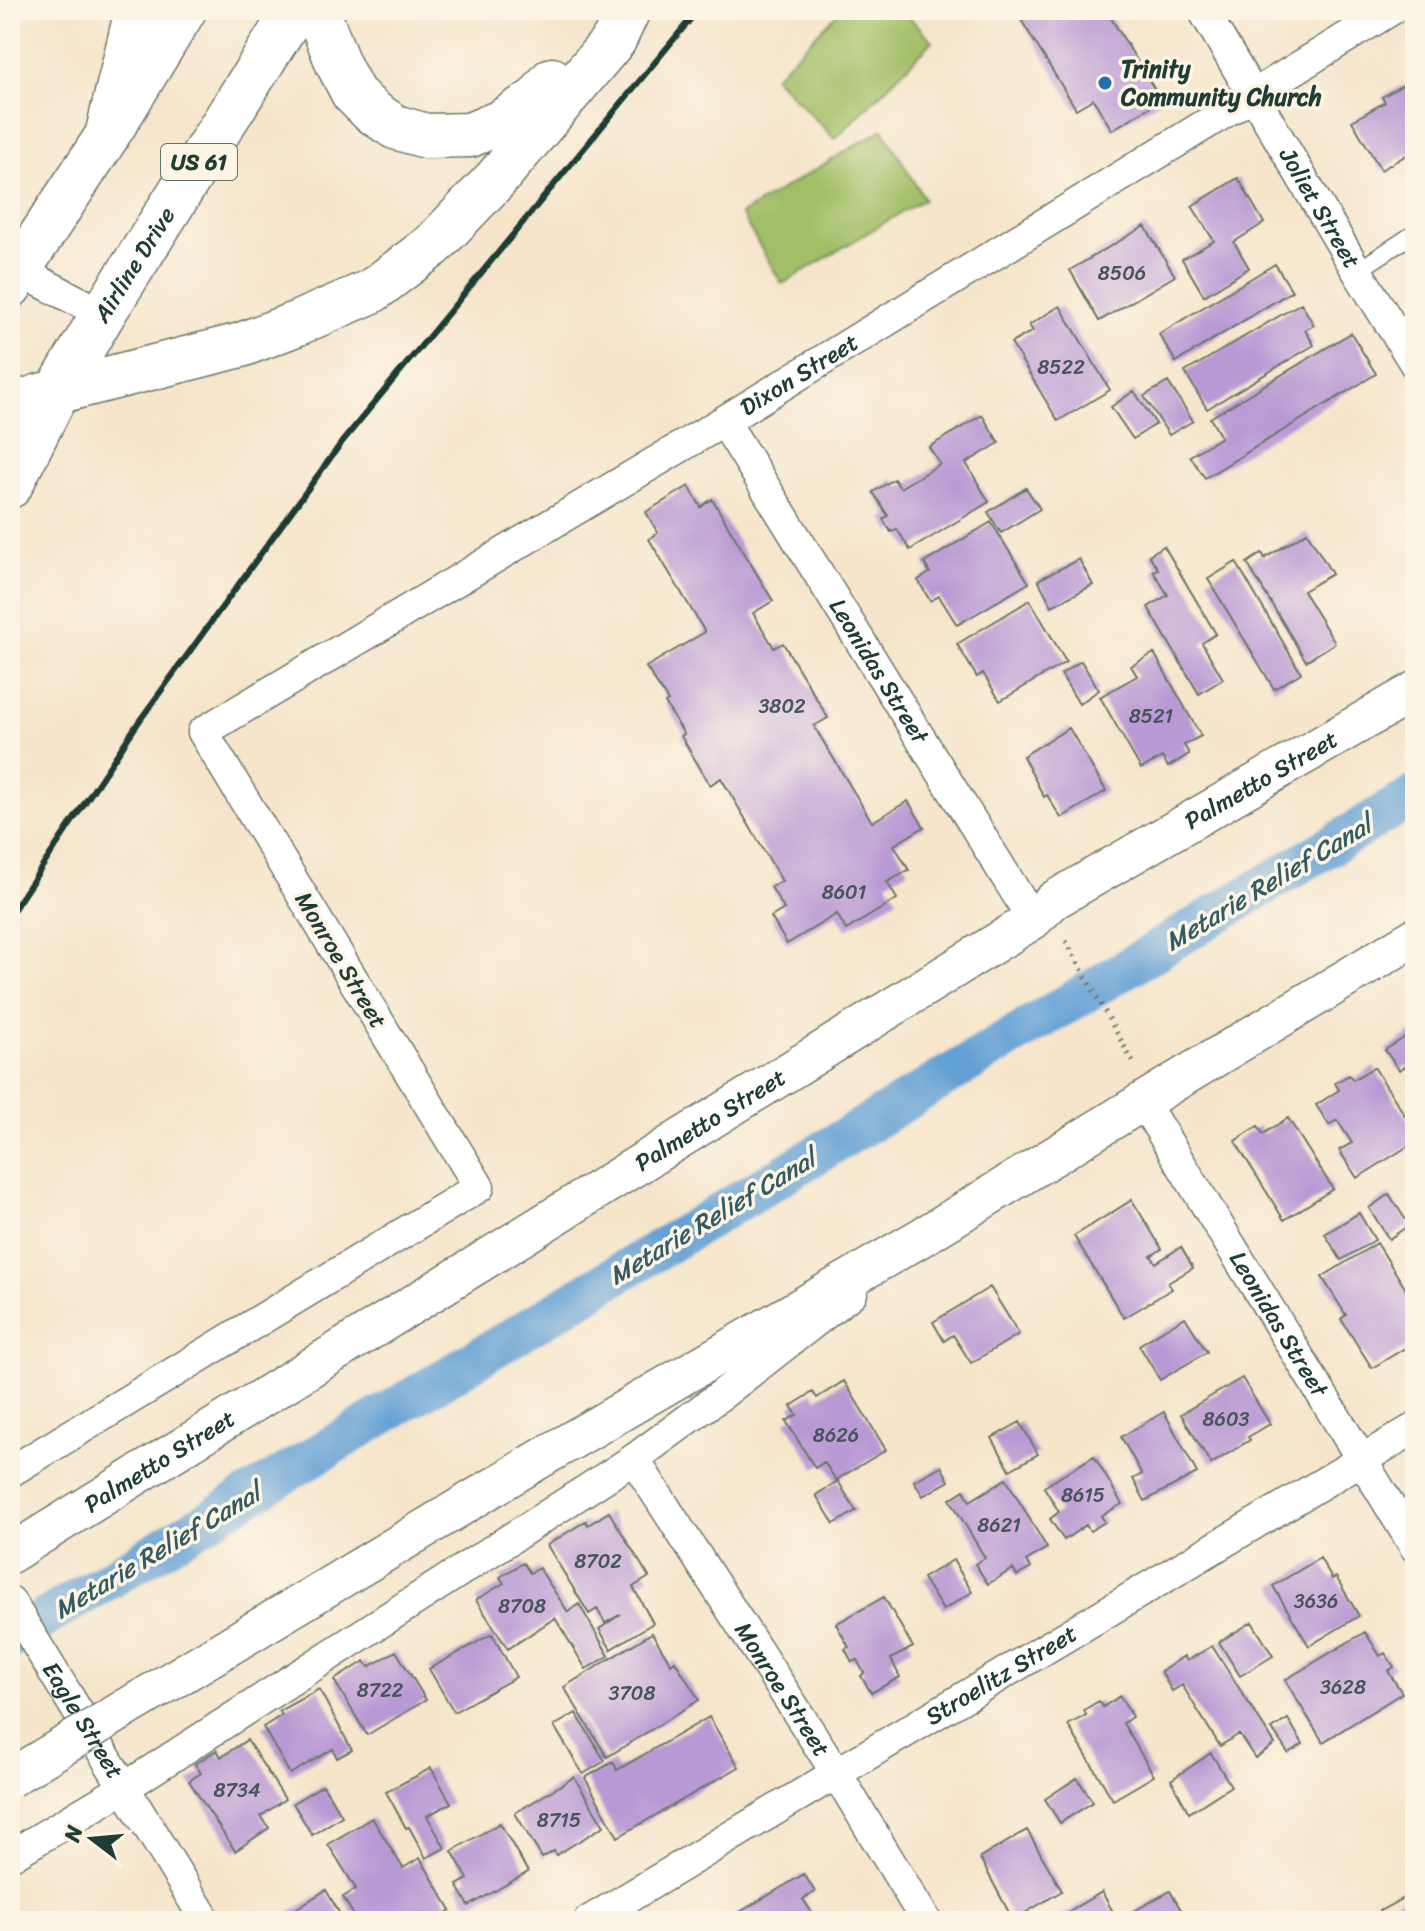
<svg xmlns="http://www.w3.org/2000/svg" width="1425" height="1931" viewBox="0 0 1425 1931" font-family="Sriracha,sans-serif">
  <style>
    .green { fill: #a2bf67; stroke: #607e4e; stroke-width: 2 }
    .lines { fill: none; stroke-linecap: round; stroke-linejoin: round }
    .canal { stroke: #64a0d5; stroke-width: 40 }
    .building { fill: #b999d4 }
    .service-casing { stroke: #6a7869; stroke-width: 19 }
    .minor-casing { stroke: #6a7869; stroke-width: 33 }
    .tertiary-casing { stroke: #6a7869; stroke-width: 41 }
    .primary-casing { stroke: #6a7869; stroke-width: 47 }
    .trunk-casing { stroke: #6a7869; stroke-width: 47 }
    .motorway-casing { stroke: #6a7869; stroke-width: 47 }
    .path { stroke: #6a7869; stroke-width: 5; stroke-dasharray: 2 6; stroke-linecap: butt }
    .service { stroke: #fff; stroke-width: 16 }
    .minor { stroke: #fff; stroke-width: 30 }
    .tertiary { stroke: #fff; stroke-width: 38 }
    .primary { stroke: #fff; stroke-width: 44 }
    .trunk { stroke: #fff; stroke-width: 44 }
    .motorway { stroke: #fff; stroke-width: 44 }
    .rail { stroke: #1f3d34; stroke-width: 6 }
    .tertiary-bridge-casing { stroke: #6a7869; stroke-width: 41; stroke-linecap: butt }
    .tertiary-bridge { stroke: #fff; stroke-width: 38 }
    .poi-dot { fill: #1f6fb2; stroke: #fcf5e5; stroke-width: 3 }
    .labels { text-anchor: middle; stroke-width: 7; stroke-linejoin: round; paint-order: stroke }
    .number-label { font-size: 20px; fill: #46545c }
    .shield { fill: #fcf5e5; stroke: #617469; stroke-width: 2 }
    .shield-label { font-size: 22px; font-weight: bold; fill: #1f3d34 }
    .poi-label { font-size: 24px; font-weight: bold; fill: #1f3d34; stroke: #fcf5e5; text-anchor: start }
    .street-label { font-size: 24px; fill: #1f3d34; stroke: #fcf5e5 }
    .water-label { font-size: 26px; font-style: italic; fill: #345b64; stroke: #fcf5e5 }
  </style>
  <rect width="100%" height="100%" fill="#fcf5e5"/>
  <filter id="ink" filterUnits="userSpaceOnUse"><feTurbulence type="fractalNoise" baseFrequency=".0125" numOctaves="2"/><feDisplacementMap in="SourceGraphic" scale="16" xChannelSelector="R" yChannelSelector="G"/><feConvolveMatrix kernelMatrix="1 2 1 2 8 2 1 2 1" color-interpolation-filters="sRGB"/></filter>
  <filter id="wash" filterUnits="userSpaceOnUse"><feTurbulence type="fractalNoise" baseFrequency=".006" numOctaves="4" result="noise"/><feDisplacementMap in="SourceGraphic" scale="32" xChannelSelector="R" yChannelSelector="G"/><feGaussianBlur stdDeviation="1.8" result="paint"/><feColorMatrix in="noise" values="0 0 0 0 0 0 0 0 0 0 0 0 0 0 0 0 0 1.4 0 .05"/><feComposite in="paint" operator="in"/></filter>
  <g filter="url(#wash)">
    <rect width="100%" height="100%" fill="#f6e5cb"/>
    <path class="green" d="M841,10H902L933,41L835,139L774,77Z
      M883,129L924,199L782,284L741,214Z"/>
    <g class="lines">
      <path class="canal" d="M10,1639L1415,795"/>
    </g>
    <g id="blocks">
      <path class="building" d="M1015,10H1106L1161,100L1112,130L1093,99L1076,109Z
        M1415,83V150L1381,170L1352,121L1385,102L1382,97L1403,85L1405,89Z
        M1238,178L1264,223L1234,242L1249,268L1204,296L1182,259L1214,241L1192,206Z
        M1145,226L1175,276L1099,321L1070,270Z
        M1275,264L1292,291L1176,362L1159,334Z
        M1301,303L1314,325L1305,330L1314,345L1207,409L1185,372Z
        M1060,306L1110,390L1058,421L1011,343L1033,331L1029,325Z
        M1351,333L1376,374L1205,478L1190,456L1221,437L1210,418Z
        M1168,382L1193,421L1169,435L1144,396Z
        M1134,391L1156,424L1133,439L1111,407Z
        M982,415L999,443L966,463L989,502L910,550L897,529L891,532L883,519L888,516L873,492L894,479L900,488L940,464L929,447Z
        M689,486L701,507L712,499L773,601L753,613L774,648L783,643L828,718L814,726L872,822L908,801L924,827L894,845L909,870L887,882L897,899L846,930L837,914L787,944L771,917L784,909L771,887L782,881L721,778L710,785L681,736L684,734L665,703L668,701L646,667L705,632L649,539L658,533L646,512Z
        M1026,488L1040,509L1001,533L988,512Z
        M991,522L1029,583L957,625L939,596L930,601L918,580L930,573L924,563Z
        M1307,532L1332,574L1303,591L1335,643L1306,661L1247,563L1262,553L1265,558Z
        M1164,546L1216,634L1202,643L1223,679L1199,694L1148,607L1168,595L1153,571L1158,569L1149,555Z
        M1079,559L1093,585L1052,606L1038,580Z
        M1236,562L1301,673L1274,689L1208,579Z
        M1030,600L1066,662L1000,701L983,673L977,677L957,644Z
        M1154,653L1201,736L1184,745L1189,754L1168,767L1162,757L1141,769L1100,697L1137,676L1131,666Z
        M1081,661L1099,690L1079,704L1061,674Z
        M1069,728L1106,791L1061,818L1047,795L1044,797L1023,756Z
        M1415,1031V1076L1408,1065L1399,1070L1385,1050Z
        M1374,1067L1415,1131V1142L1357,1178L1339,1150L1352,1143L1337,1120L1329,1125L1316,1105L1339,1090L1335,1083L1349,1075L1353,1080Z
        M1288,1118L1333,1189L1284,1220L1235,1141L1258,1126L1263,1134Z
        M1389,1194L1409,1225L1389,1239L1369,1208Z
        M1132,1200L1162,1249L1151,1256L1156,1263L1181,1247L1193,1268L1168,1283L1172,1289L1124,1318L1074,1236Z
        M1359,1213L1375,1240L1341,1260L1325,1234Z
        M1377,1243L1415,1304V1342L1372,1368L1341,1319L1346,1315L1322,1277Z
        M990,1287L1019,1334L971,1363L953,1335L944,1341L933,1322Z
        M1185,1317L1207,1352L1160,1380L1139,1345Z
        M1242,1378L1270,1424L1248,1437L1250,1440L1211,1464L1181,1414Z
        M844,1381L886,1450L836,1480L824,1462L815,1468L786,1421L797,1415L791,1406L813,1392L817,1398Z
        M1164,1412L1197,1473L1145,1501L1133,1479L1142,1474L1121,1437Z
        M1020,1422L1038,1454L1010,1470L992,1438Z
        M1094,1456L1122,1504L1101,1516L1105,1522L1090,1531L1086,1525L1064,1540L1050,1519L1059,1512L1044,1487Z
        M941,1466L949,1481L923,1496L914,1481Z
        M1006,1479L1047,1548L1026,1561L1031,1568L1017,1576L1013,1569L988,1584L975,1564L985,1558L950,1499L964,1490L970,1501Z
        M838,1481L856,1511L834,1524L816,1495Z
        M609,1512L649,1577L633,1587L653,1623L611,1649L599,1629L621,1614L605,1623L597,1609L589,1614L547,1545L586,1521L588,1525Z
        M1320,1558L1332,1579L1336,1577L1359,1616L1309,1646L1273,1586Z
        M953,1560L972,1592L943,1610L923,1578Z
        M523,1563L530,1573L539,1568L568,1612L579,1604L609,1656L586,1669L555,1618L508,1649L476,1600L504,1583L500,1577Z
        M884,1597L913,1647L891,1659L900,1677L871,1693L861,1676L864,1673L857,1660L852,1662L845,1649L849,1647L836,1624Z
        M1252,1622L1273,1656L1240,1676L1219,1642Z
        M1365,1632L1380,1656L1385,1653L1394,1667L1388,1671L1402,1693L1323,1742L1285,1680Z
        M652,1633L671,1664L675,1661L699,1700L607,1757L564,1687Z
        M492,1634L516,1677L454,1712L429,1669Z
        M1212,1646L1275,1744L1255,1758L1239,1734L1220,1746L1182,1685L1172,1691L1161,1672L1184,1656L1187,1661Z
        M396,1651L426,1700L367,1735L334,1680L365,1661L369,1667Z
        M319,1689L352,1750L337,1758L333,1749L290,1774L263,1727L282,1715L279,1711Z
        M1120,1696L1132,1717L1123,1723L1154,1776L1113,1800L1068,1725L1086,1715L1084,1710L1099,1701L1103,1707Z
        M576,1713L605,1761L583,1774L554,1726Z
        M709,1717L739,1767L618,1837L585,1778L613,1762L617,1770Z
        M1288,1719L1303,1744L1288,1753L1272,1729Z
        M247,1740L285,1799L261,1816L269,1828L235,1851L189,1781L201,1773L195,1764L217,1750L221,1757Z
        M1211,1753L1231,1786L1189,1813L1171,1780Z
        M431,1768L451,1803L427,1816L445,1848L426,1858L409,1827L406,1828L386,1792Z
        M574,1777L604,1826L556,1855L554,1851L542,1858L515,1813Z
        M1077,1778L1093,1802L1060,1823L1045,1799Z
        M323,1785L342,1816L312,1835L293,1803Z
        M372,1818L403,1868L420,1858L451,1910L433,1921H357L343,1897L356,1889L328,1844Z
        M500,1823L528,1872L469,1906L457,1885L468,1879L452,1851Z
        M1027,1830L1062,1891L1013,1920L980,1858Z
        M804,1874L815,1892L803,1899L817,1921H734L738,1919L735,1915Z
        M326,1890L344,1921H290L286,1915Z
        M1170,1891L1181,1910L1162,1921H1138L1133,1912Z
        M1102,1892L1118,1921H1052Z
        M1407,1896L1415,1911V1921H1385L1380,1911Z"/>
    </g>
  </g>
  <g filter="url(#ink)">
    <use href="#blocks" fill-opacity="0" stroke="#6a7869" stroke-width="2"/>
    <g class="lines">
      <g class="service-casing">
        <path id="service" d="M1357,271L1415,233"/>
      </g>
      <g class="minor-casing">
        <g id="minor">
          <path id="s1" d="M1203,10L1357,271L1415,364"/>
          <path d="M10,266L103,314"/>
          <path id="s2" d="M724,421L1033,920"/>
          <path id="s3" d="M1143,1102L1415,1547"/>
          <path id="s4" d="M634,1459L837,1774L926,1921"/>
          <path id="s5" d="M10,1472L479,1187L203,732L724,421L1391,10"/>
          <path id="s6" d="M10,1601L206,1921"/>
          <path d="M10,1856L124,1788L634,1459L725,1392L852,1293"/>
          <path id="s7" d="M589,1921L1415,1428"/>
        </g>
      </g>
      <g class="tertiary-casing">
        <g id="tertiary">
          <path d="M550,1453L927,1234L1168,1086L1415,937"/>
          <path id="s8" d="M10,1554L1033,920L1054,900L1415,691"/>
        </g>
      </g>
      <g class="primary-casing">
        <path id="primary" d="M18,271L107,136"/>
      </g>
      <g class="trunk-casing">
        <g id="trunk">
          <path d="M112,128L184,10"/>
          <path d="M10,286L18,271"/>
          <path id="s9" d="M10,486L57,392L103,314L295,10"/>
        </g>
      </g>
      <g class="motorway-casing">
        <path id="motorway" d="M317,10L338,64L353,93L371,111L395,127L426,136L470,135L501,122L537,99L552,80
          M107,136L137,10
          M10,407L40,396L241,345L298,323L372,291L433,245L496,179L614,40L628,10"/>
      </g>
      <path class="path" d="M1066,941L1133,1062"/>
      <use href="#service" class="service"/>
      <use href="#minor" class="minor"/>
      <use href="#tertiary" class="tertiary"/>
      <use href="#primary" class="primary"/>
      <use href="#trunk" class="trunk"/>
      <use href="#motorway" class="motorway"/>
      <path class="rail" d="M10,915L140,720L342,442L698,10"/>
      <g class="tertiary-bridge-casing">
        <path id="tertiary-bridge" d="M10,1778L550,1453"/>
      </g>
      <use href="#tertiary-bridge" class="tertiary-bridge"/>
    </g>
  </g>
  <circle class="poi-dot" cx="1105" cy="83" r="8"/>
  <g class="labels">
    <g class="number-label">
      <text x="1122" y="280">8506</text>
      <text x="1061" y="374">8522</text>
      <text x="782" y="713">3802</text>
      <text x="1151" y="723">8521</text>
      <text x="844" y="899">8601</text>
      <text x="1226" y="1426">8603</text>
      <text x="836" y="1442">8626</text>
      <text x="1083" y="1502">8615</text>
      <text x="999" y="1532">8621</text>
      <text x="598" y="1568">8702</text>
      <text x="1316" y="1608">3636</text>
      <text x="522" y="1613">8708</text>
      <text x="1343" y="1694">3628</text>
      <text x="380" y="1697">8722</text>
      <text x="632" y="1700">3708</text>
      <text x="237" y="1797">8734</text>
      <text x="559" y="1827">8715</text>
    </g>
    <rect class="shield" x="161" y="144" width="76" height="36" rx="6"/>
    <g class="shield-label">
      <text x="199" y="170">US 61</text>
    </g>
    <g class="poi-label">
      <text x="1121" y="77">Trinity<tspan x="1121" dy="28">Community Church</tspan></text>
    </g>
    <g class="street-label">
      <text dy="8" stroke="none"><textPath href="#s1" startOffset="230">Joliet Street</textPath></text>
      <text dy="8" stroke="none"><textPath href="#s9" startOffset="254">Airline Drive</textPath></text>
      <text dy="8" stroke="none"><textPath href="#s5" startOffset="1776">Dixon Street</textPath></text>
      <text dy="8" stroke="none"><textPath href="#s2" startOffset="294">Leonidas Street</textPath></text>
      <text dy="8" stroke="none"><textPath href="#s8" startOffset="1472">Palmetto Street</textPath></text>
      <text transform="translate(341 960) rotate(59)" y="8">Monroe Street</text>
      <text dy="8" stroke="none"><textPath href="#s8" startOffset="824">Palmetto Street</textPath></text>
      <text dy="8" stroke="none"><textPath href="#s3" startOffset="260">Leonidas Street</textPath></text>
      <text dy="8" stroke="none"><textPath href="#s8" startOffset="176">Palmetto Street</textPath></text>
      <text dy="8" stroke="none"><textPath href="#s7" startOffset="480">Stroelitz Street</textPath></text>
      <text dy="8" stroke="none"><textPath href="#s4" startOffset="274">Monroe Street</textPath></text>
      <text dy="8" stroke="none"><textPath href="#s6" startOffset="140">Eagle Street</textPath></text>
    </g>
    <g class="water-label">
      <text transform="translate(1268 883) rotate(-31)" y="9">Metarie Relief Canal</text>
      <text transform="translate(712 1217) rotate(-31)" y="9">Metarie Relief Canal</text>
      <text transform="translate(157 1551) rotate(-31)" y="9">Metarie Relief Canal</text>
    </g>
  </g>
  <rect width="1425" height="1931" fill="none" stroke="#fcf5e5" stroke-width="40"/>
  <g transform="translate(92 1839) rotate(286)" stroke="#fcf5e5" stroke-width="6" paint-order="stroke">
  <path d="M0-6L14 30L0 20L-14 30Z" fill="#1f3d34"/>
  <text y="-12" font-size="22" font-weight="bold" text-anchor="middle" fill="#1f3d34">N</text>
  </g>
</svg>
